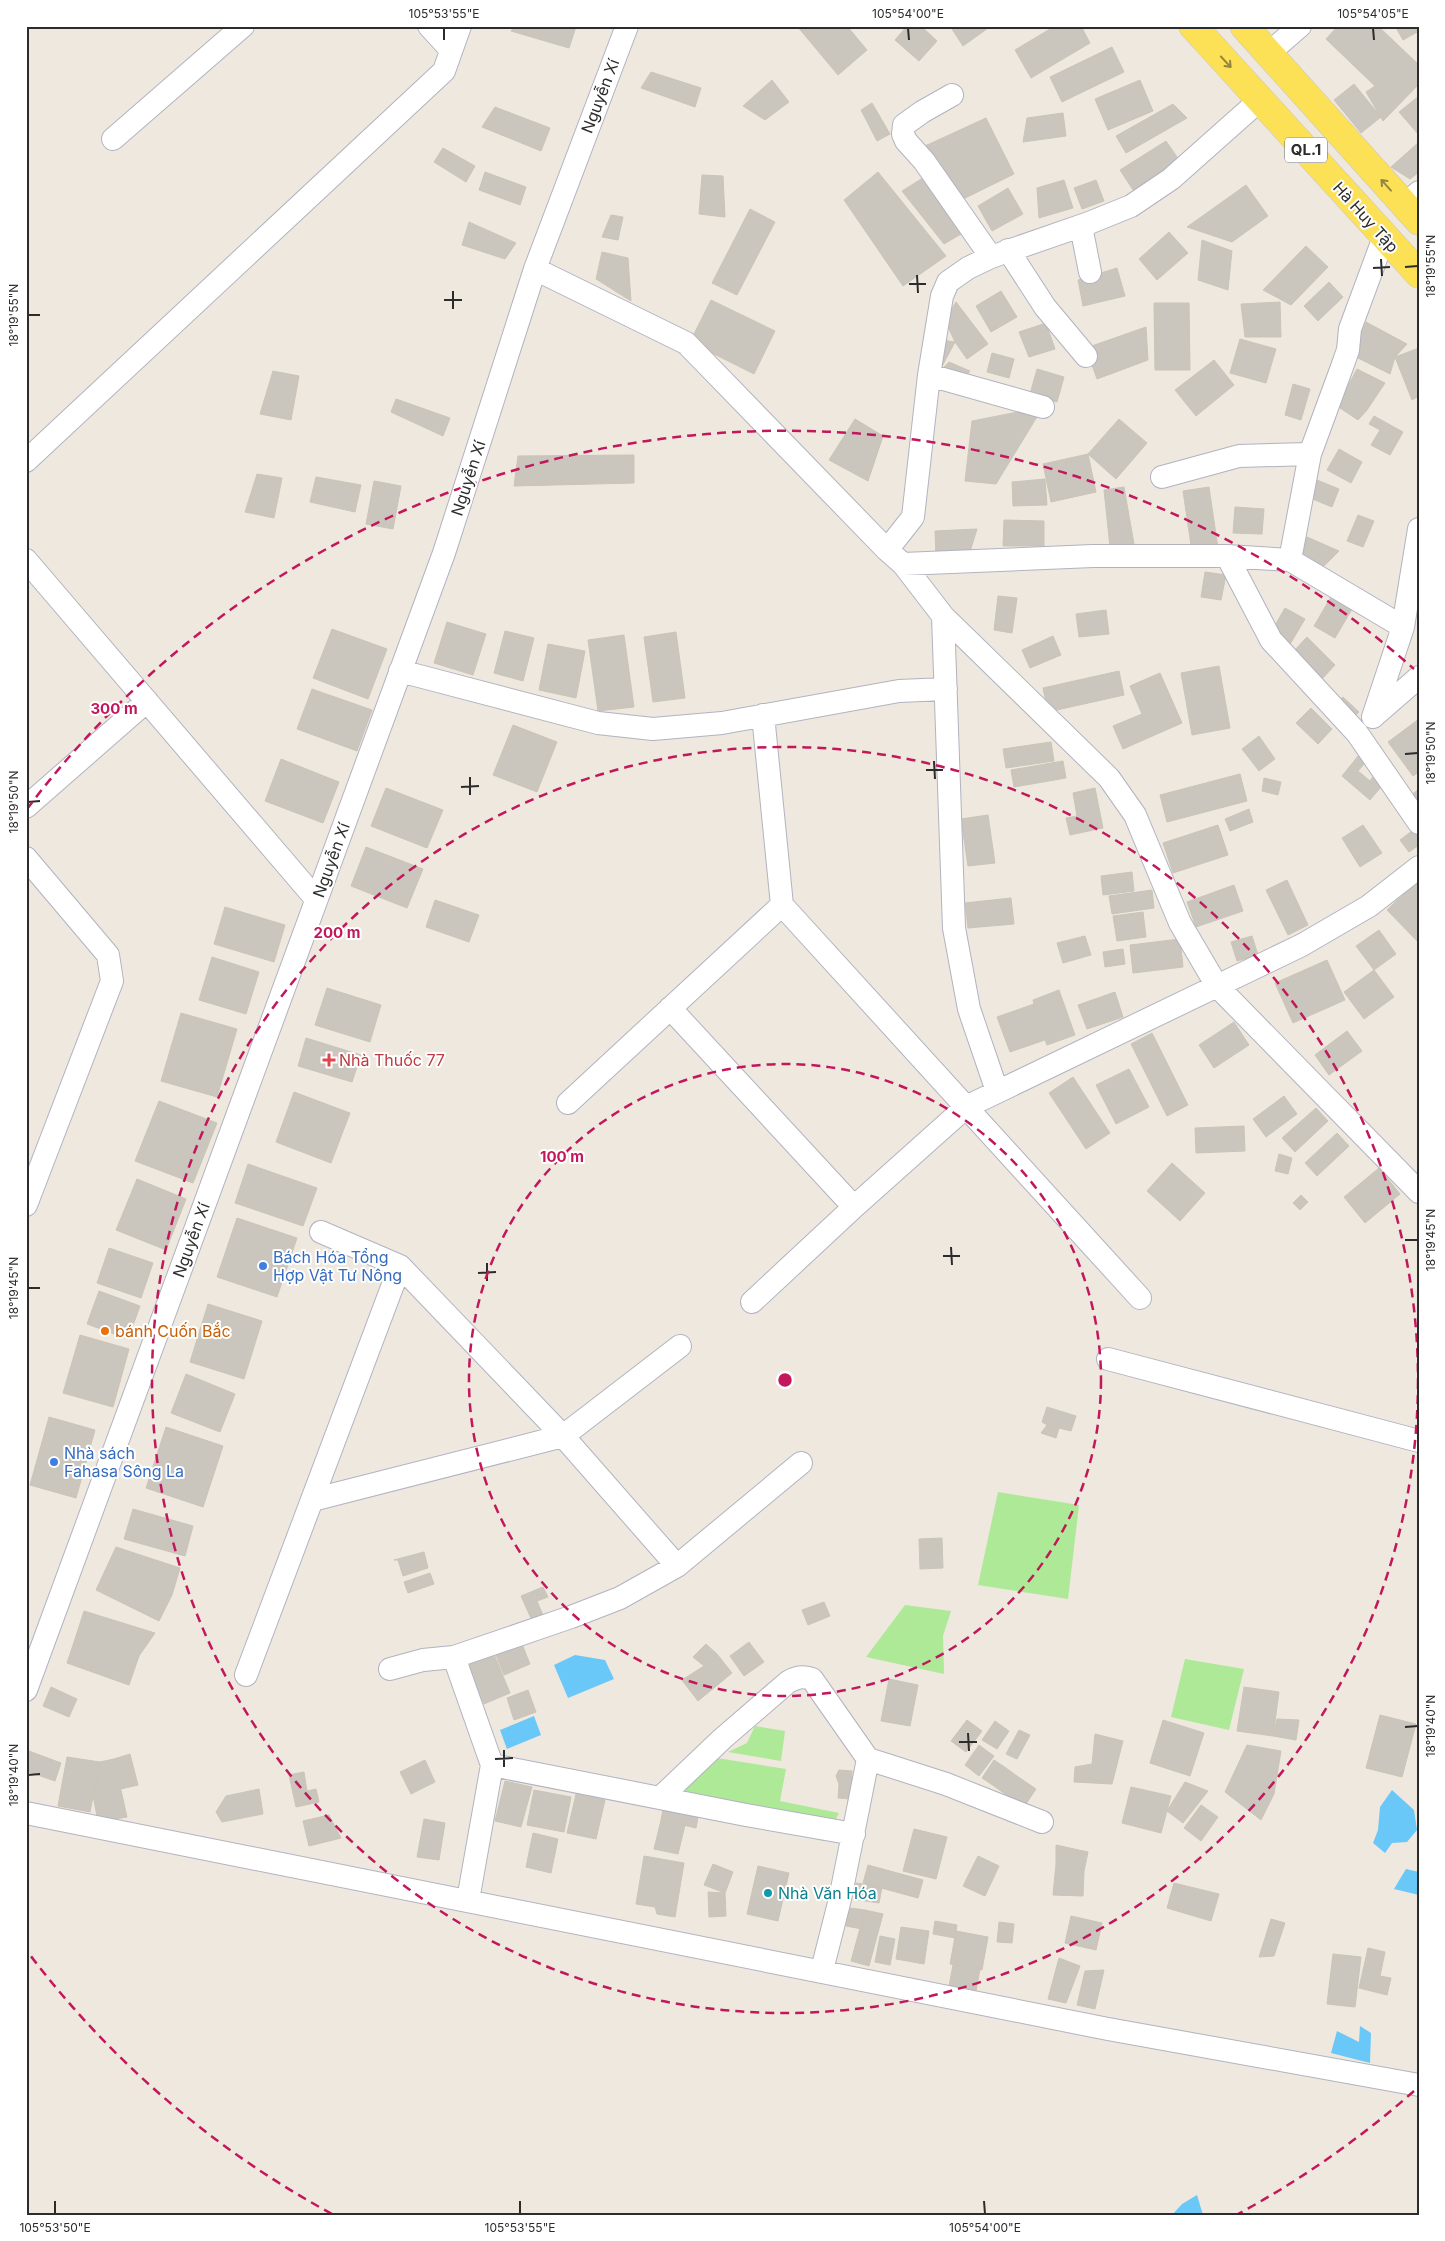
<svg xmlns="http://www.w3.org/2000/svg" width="1445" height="2241" viewBox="0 0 1445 2241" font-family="Inter,sans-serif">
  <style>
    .green { fill: #ade996 }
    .water { fill: #69c8f8 }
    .building { fill: #cac5bd; stroke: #cbc5b7 }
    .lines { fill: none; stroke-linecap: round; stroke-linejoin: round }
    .minor-casing { stroke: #b2b3c1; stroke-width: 24 }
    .major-casing { stroke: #c8c8c8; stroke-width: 29 }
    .minor { stroke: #fff; stroke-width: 22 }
    .major { stroke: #fce056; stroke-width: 28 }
    .oneway { stroke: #948641 }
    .ticks { fill: none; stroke: #2c2c2c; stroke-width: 2 }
    .ring { fill: none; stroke: #c2185b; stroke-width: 2.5; stroke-dasharray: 9 6 }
    .health-dot { fill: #e0444e; stroke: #fff; stroke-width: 2 }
    .shop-dot { fill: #3f7fe0; stroke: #fff; stroke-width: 2 }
    .food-dot { fill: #e8710a; stroke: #fff; stroke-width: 2 }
    .culture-dot { fill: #0f9aa8; stroke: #fff; stroke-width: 2 }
    .labels { text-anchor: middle; stroke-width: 4; stroke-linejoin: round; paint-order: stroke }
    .shield { fill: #fff; stroke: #6b6b6b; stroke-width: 1 }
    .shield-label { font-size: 15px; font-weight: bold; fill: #2c2c2c }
    .street-label { font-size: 16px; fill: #2c2c2c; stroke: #fff }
    .health-label { font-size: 16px; fill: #be3a42; stroke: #fff; text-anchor: start }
    .shop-label { font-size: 16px; fill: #366cbe; stroke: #fff; text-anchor: start }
    .food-label { font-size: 16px; fill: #c56008; stroke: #fff; text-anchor: start }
    .culture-label { font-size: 16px; fill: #0d838f; stroke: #fff; text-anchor: start }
    .centre { fill: #c2185b; stroke: #fff; stroke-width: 2.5 }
    .ring-label { font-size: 15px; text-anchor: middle; font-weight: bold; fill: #c2185b; stroke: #fff; stroke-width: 4; stroke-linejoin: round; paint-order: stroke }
    .neatline { fill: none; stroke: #2c2c2c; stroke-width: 2 }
    .ticks-label { font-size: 12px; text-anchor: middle; fill: #2c2c2c }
  </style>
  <rect width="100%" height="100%" fill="#efe8de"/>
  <path class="green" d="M998,1492L1079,1505L1068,1599L978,1585Z
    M905,1605L951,1611L943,1636L944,1674L866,1657Z
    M1185,1659L1244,1669L1229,1730L1171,1717Z
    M755,1726L785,1731L781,1761L728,1752L747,1743Z
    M717,1758L786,1769L780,1801L839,1813L824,1841L654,1804Z"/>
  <path class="water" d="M575,1655L605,1660L614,1679L568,1698L554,1665Z
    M534,1716L541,1735L507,1749L500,1730Z
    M1392,1790L1414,1810L1417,1830L1407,1842L1392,1843L1385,1853L1373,1843L1378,1830L1380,1807Z
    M1406,1869L1419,1872V1895L1394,1889Z
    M1360,2026L1371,2033L1370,2063L1331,2053L1337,2031L1359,2042Z
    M1197,2195L1203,2215H1172L1182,2204Z"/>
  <path class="building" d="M515,26H575L576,27L569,48L511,31Z
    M797,26H847L867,50L838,75Z
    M907,26H921L937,41L919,61L895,40Z
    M950,26H991L963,46Z
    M1055,26H1081L1090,43L1031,78L1015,50Z
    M1338,26H1378L1419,65V84L1383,121L1366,92L1375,86L1326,39Z
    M1395,26H1419V31L1403,40Z
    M1112,47L1124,72L1062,102L1050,77Z
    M651,72L701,88L695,107L641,88Z
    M772,80L789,102L765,120L743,106Z
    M1140,80L1153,111L1108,130L1095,99Z
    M1354,84L1381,117L1361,133L1334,100Z
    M1419,96V135L1399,112Z
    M872,103L890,134L877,141L861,110Z
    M1173,104L1187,118L1126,153L1116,136Z
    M495,107L550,128L541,151L482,127Z
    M1063,113L1066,136L1023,142L1027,118Z
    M986,118L1014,174L955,203L925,146Z
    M1166,141L1179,160L1133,190L1120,170Z
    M1419,142V172L1410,179L1391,167Z
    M443,148L475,166L466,182L434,162Z
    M485,172L526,187L520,205L479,190Z
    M878,172L946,256L903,286L844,200Z
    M702,175L723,176L725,217L699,214Z
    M926,176L961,234L944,244L902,191Z
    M1064,180L1073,208L1039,218L1037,188Z
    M1096,180L1104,201L1082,209L1074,188Z
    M1246,185L1268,216L1232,242L1187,227Z
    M1008,188L1023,214L992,231L978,206Z
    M750,209L775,222L737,295L712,283Z
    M611,215L623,217L618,240L602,237Z
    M469,222L516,243L505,259L462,245Z
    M1169,232L1188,253L1157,280L1139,259Z
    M1202,240L1232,251L1228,290L1198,280Z
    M1306,246L1328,267L1291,305L1263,290Z
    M602,252L628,258L631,301L596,279Z
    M1117,268L1125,296L1083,306L1078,280Z
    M1329,282L1343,297L1318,321L1304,306Z
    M1001,291L1017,317L991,332L976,306Z
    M711,300L775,331L754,374L690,342Z
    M956,302L988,344L967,359L955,342L945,320Z
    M1280,302L1281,337H1245L1241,304Z
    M1154,303H1189L1190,370H1155Z
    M1366,322L1407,344L1395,357L1390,374L1352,355Z
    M1046,323L1055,349L1029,357L1019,332Z
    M1146,327L1148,360L1097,379L1086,348Z
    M1240,339L1276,349L1266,383L1230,373Z
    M942,340L955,342L939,372Z
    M1419,348V396L1412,400L1395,357Z
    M992,353L1014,359L1009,378L987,372Z
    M1214,360L1234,385L1196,416L1175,390Z
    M949,362L970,371L963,380L939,372Z
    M1037,369L1064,377L1057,402L1030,394Z
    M1357,369L1385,383L1367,410L1343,395Z
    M273,371L299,376L291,420L260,414Z
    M1293,384L1310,389L1301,420L1285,415Z
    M1343,395L1367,410L1358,420L1337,406Z
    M396,399L450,418L443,436L391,412Z
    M1043,407L996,484L965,481L972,421Z
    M1374,416L1403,432L1390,455L1371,445L1380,430L1369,424Z
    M855,419L883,436L868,481L829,460Z
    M1119,419L1147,443L1116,479L1088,454Z
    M1339,449L1362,462L1351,483L1327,470Z
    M1088,454L1096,492L1051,502L1043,464Z
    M634,455V483L514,486L518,456Z
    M257,474L282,478L274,518L245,512Z
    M316,477L361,485L355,512L310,502Z
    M1045,479L1047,505L1013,506L1012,482Z
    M1317,480L1339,489L1332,507L1310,498Z
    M374,481L401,486L393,529L366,524Z
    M1124,487L1134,544L1110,547L1104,490Z
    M1209,487L1218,548L1192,552L1183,491Z
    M1235,507L1264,509L1262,534L1233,533Z
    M1358,515L1374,521L1363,547L1347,541Z
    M1004,520L1044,521V546H1003Z
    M977,529L968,558L936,559L935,531Z
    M1307,537L1339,551L1323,567L1298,556Z
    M1205,572L1226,575L1221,600L1201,597Z
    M998,596L1017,598L1012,633L994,630Z
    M1331,597L1352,609L1335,638L1314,626Z
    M1285,608L1305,619L1289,646L1274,627Z
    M1106,610L1109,634L1079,637L1076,614Z
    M447,622L486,634L473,675L434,663Z
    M332,629L387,649L368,699L313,678Z
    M505,631L534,638L523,681L494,673Z
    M676,632L685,698L653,702L644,637Z
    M624,635L634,707L598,711L588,640Z
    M1053,636L1061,655L1030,668L1022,650Z
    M1307,637L1335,665L1321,680L1293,652Z
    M548,644L585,651L576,698L539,690Z
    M1219,666L1230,728L1192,735L1181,673Z
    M1119,671L1124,695L1048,712L1043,688Z
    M1160,673L1182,723L1123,749L1113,726L1142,714L1130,686Z
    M312,689L372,710L357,751L297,729Z
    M1343,697L1359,712L1351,720L1335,705Z
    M1311,708L1332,729L1318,744L1296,723Z
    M1419,719V772L1413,776L1388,742Z
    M513,725L557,742L537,792L493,775Z
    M1259,736L1275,759L1259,771L1242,749Z
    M1051,742L1054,761L1006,768L1003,749Z
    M1358,756L1366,762L1358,771L1370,781L1376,772L1386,781L1370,800L1342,776Z
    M281,759L339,782L323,823L265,801Z
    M1063,761L1066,778L1014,787L1011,770Z
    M1240,774L1247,801L1167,822L1160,795Z
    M1264,778L1281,782L1278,795L1262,791Z
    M386,788L443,810L427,848L371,826Z
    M1095,788L1103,828L1070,835L1066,818L1077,816L1073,793Z
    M1419,789V809L1410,796Z
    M1249,809L1253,822L1230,831L1225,819Z
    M988,815L995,863L968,866L961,819Z
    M1218,825L1228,855L1173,873L1163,843Z
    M1363,825L1382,853L1360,867L1342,838Z
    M1417,827L1419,829V845L1409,852L1400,840Z
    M366,847L423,869L407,908L351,886Z
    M1132,872L1134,891L1103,895L1101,876Z
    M1419,879V916L1417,918L1419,920V943L1387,910Z
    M1287,880L1308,925L1288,935L1266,890Z
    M1234,885L1243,911L1196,927L1187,902Z
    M1152,890L1154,908L1112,914L1109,896Z
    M1011,898L1014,924L968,928L965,903Z
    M435,900L479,915L469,942L426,927Z
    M225,907L285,925L274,962L214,944Z
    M1143,912L1146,937L1117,941L1113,916Z
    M1379,930L1396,954L1374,970L1356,946Z
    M1085,936L1091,955L1063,963L1057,943Z
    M1252,936L1258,955L1237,961L1231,942Z
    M1180,939L1183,967L1133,973L1130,945Z
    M1123,949L1125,964L1105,967L1103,952Z
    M212,957L259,972L246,1014L199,1000Z
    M1327,960L1345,1000L1293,1023L1275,983Z
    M1374,970L1394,997L1364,1019L1344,992Z
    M327,988L381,1005L370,1042L315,1025Z
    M1059,990L1075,1035L1047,1045L1045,1040L1010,1052L997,1017L1034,1004L1033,1000Z
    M1115,992L1123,1017L1087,1029L1078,1005Z
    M181,1013L237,1029L217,1097L161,1081Z
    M1234,1022L1249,1045L1214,1068L1199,1045Z
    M1347,1031L1362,1051L1329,1075L1315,1055Z
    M1152,1033L1188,1105L1167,1116L1131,1044Z
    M306,1038L361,1055L352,1082L298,1066Z
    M1129,1069L1149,1107L1116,1124L1096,1085Z
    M1073,1077L1110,1133L1086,1149L1049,1093Z
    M294,1092L350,1113L331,1163L276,1142Z
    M1284,1096L1297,1114L1266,1137L1253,1119Z
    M159,1101L217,1123L193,1183L135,1161Z
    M1316,1108L1328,1121L1295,1152L1282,1138Z
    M1244,1126L1245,1151L1196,1153L1195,1128Z
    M1337,1133L1349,1146L1317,1176L1305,1163Z
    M1279,1154L1292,1158L1288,1174L1275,1171Z
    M1172,1163L1205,1193L1180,1221L1147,1191Z
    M248,1164L317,1188L303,1226L235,1203Z
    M1379,1168L1400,1194L1365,1223L1344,1197Z
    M137,1179L186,1199L166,1250L116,1230Z
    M1301,1195L1308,1202L1300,1210L1293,1203Z
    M237,1218L297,1238L277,1297L217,1277Z
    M109,1248L153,1263L141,1298L97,1283Z
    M99,1291L140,1306L128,1339L87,1324Z
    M208,1304L262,1321L244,1379L190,1362Z
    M80,1335L129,1349L113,1407L63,1393Z
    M186,1374L235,1394L220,1432L171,1413Z
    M1047,1407L1076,1416L1071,1431L1059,1428L1056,1438L1041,1433L1047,1425L1042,1422Z
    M49,1417L95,1430L76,1498L30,1485Z
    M166,1427L223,1446L203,1507L146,1488Z
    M133,1509L193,1526L185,1556L124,1539Z
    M942,1538L943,1568L920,1569L919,1539Z
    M116,1547L180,1568L172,1595L159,1621L96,1590Z
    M424,1552L428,1568L403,1576L398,1560H394Z
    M430,1573L434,1584L408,1593L404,1582Z
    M543,1587L548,1597L537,1601L545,1620L534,1625L521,1596Z
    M824,1602L830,1616L808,1625L802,1610Z
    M84,1611L155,1633L139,1656L76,1636Z
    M76,1636L139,1656L129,1685L67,1663Z
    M749,1642L764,1662L744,1676L730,1656Z
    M522,1644L530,1664L504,1675L496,1655Z
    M706,1644L717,1654L704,1666L693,1657Z
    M494,1654L510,1693L484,1704L468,1665Z
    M717,1654L732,1673L698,1701L682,1680L704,1666Z
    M889,1679L918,1685L910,1726L881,1721Z
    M51,1687L77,1699L69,1717L43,1706Z
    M1244,1687L1279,1692L1273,1736L1237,1731Z
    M528,1690L536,1712L514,1720L507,1698Z
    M1380,1715L1416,1724L1402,1777L1366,1768Z
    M1277,1719L1299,1720L1296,1740L1273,1736Z
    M967,1720L982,1731L966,1752L951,1741Z
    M1163,1720L1204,1733L1190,1776L1150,1763Z
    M995,1721L1009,1731L997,1749L982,1740Z
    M1019,1730L1030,1735L1017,1759L1006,1754Z
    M1095,1734L1123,1741L1112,1784L1074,1782L1075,1767L1092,1764Z
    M979,1745L994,1756L979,1776L965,1765Z
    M1247,1745L1281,1751L1274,1794L1233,1775Z
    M29,1751L61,1763L55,1781L26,1771Z
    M130,1754L138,1785L121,1789L114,1759Z
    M67,1757L100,1762L90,1812L58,1806Z
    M114,1759L127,1817L98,1822L93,1795L100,1762Z
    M425,1760L435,1782L411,1794L400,1772Z
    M994,1760L1006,1768L994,1786L982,1778Z
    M1006,1768L1017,1776L1005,1794L994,1786Z
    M839,1770L852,1771L850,1799L838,1798L839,1784L836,1776Z
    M304,1772L307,1791L316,1789L319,1802L296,1807L289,1775Z
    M1233,1775L1274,1794L1261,1820L1225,1792Z
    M1017,1776L1036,1789L1024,1807L1005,1794Z
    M505,1781L532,1787L521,1827L495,1821Z
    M1185,1782L1208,1791L1183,1823L1167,1811Z
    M1131,1787L1171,1796L1161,1833L1122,1823Z
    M259,1789L263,1814L222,1822L216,1812L226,1796Z
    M534,1790L571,1797L564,1832L527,1825Z
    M576,1794L605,1800L596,1839L567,1833Z
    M664,1805L699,1812L696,1828L661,1820Z
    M1201,1805L1218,1817L1201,1841L1184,1828Z
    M329,1815L341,1838L309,1846L303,1821Z
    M424,1819L445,1823L439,1860L417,1857Z
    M661,1820L685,1825L678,1854L654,1849Z
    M914,1829L947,1837L936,1879L903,1871Z
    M533,1833L558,1839L551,1873L526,1867Z
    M1056,1845L1088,1852L1084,1871L1056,1864Z
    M644,1856L684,1863L675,1917L657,1914L655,1907L636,1904Z
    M978,1856L999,1866L985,1896L963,1886Z
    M713,1864L733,1872L725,1893L704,1885Z
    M1056,1864L1084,1871L1083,1896L1053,1895Z
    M868,1865L923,1880L918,1898L863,1883Z
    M758,1866L789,1873L778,1921L747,1914Z
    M856,1883L882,1887L879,1903L853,1899Z
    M1174,1883L1219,1894L1211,1921L1167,1908Z
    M708,1892L725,1893L726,1916L709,1917Z
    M850,1908L865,1910L862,1929L846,1926Z
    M865,1910L883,1914L869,1966L851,1961Z
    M1071,1916L1102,1923L1096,1950L1065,1943Z
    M1271,1919L1285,1923L1274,1956L1259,1957Z
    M935,1921L957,1925L955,1938L933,1934Z
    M999,1922L1014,1924L1012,1943L997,1942Z
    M901,1927L929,1931L924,1964L896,1959Z
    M956,1931L988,1937L982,1970L950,1964Z
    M880,1936L895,1939L890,1965L875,1962Z
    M1368,1948L1385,1952L1380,1976L1391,1978L1387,1995L1359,1988Z
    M1333,1954L1361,1957L1355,2007L1327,2004Z
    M1059,1958L1080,1966L1066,2003L1048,1999Z
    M953,1965L980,1969L976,1991L949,1986Z
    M1104,1970L1095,2009L1077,2005L1085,1971Z"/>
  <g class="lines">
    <g class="minor-casing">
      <path id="minor" d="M429,26L451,50
        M1269,53L1300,26
        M952,95L922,112L904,125L903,134L906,141L924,161L991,257
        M113,139L243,26
        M1404,205L1419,192
        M1081,226L1090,272
        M1008,250L1045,307L1086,356
        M535,269L686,343L887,550L903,564L943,616L1109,778L1135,815L1180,923L1217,986L1419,1192
        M929,375L1043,407
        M26,461L444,71L460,26
        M1162,477L1239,456L1310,454
        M887,550L913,517L929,375L942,296L948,282L968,268L991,257L1089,223L1131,206L1171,179L1261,99
        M1227,556L1271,640L1357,733L1419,823
        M26,560L316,899
        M1290,560L1310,454L1342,367L1348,350L1350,329L1384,237
        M903,564L1093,556H1227L1290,560L1403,627
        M943,616L954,928L969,1009L997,1091
        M400,671L598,723L653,729L722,723L899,691L946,689
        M763,715L782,905
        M1374,716L1419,677
        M1373,717L1403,627L1419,529
        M26,807L147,701
        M26,858L108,955L112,981L26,1205
        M670,1008L854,1207
        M568,1103L782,905L1140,1298
        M321,1232L400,1266L563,1436L677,1566
        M752,1302L854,1207L966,1107L1302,945L1369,906L1419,867
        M1108,1359L1419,1441
        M312,1500L563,1436L680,1346
        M390,1669L423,1660L454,1657
        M246,1675L400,1266
        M26,1690L444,553L535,269L627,26
        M492,1765L746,1815L854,1834
        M660,1798L722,1739L788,1682C797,1677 802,1676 812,1679L868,1759L946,1784L1042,1822
        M26,1813L1108,2029L1419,2085
        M468,1900L492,1765L454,1657L571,1617L620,1598L677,1566L801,1463
        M822,1970L840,1899L868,1759"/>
    </g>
    <g class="major-casing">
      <path id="major" d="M1193,26L1419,274
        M1244,26L1419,221"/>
    </g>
    <use href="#minor" class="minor"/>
    <use href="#major" class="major"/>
  </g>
  <defs><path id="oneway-shaft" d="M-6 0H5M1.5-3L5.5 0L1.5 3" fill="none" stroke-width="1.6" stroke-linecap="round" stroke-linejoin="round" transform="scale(1.25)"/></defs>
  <g class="oneway">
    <use href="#oneway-shaft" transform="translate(1226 62) rotate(47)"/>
    <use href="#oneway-shaft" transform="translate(1386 185) rotate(-132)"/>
  </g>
  <path class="ticks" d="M444,28V40M908,28L909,40M1373,28L1374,40M1381,259L1382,276M1405,267L1418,266M1373,268L1390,267M917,275L918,293M909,284H926M453,291V309M444,300H462M28,315H40M1405,754L1418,753M934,761L935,779M926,770H943M470,777V795M461,787L479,786M28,802L40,801M1405,1240H1418M951,1247L952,1265M943,1256H960M487,1263V1281M478,1273L496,1272M28,1288H40M1405,1727L1418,1726M968,1733L969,1751M959,1742H977M504,1750V1767M495,1759L513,1758M28,1775L40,1774M55,2201V2214M520,2201V2214M984,2201L985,2214"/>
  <g class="ring">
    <circle cx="785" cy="1380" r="316"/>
    <circle cx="785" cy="1380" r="633"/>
    <path d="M1414 2091A949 949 0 0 1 1238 2214M332 2214A949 949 0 0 1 27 1951M27 809A949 949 0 0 1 1414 669"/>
  </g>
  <path class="health-dot" d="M326.5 1052.5h5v5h5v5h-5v5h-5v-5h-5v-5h5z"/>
  <g class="shop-dot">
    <circle cx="263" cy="1266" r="5"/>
    <circle cx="54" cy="1462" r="5"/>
  </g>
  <circle class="food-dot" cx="105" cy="1331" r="5"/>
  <circle class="culture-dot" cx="768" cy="1893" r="5"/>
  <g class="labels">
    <rect class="shield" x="1285" y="137.5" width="42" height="25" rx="4"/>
    <g class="shield-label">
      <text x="1306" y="155">QL.1</text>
    </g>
    <g class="street-label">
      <text transform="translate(600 96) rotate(-69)" y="6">Nguyễn Xí</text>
      <text transform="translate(1366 217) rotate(48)" y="6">Hà Huy Tập</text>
      <text transform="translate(468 478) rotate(-72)" y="6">Nguyễn Xí</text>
      <text transform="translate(331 860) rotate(-70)" y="6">Nguyễn Xí</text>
      <text transform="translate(191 1240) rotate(-70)" y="6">Nguyễn Xí</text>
    </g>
    <g class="health-label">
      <text x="339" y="1066">Nhà Thuốc 77</text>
    </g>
    <g class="shop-label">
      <text x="273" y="1263">Bách Hóa Tổng<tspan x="273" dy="18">Hợp Vật Tư Nông</tspan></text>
      <text x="64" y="1459">Nhà sách<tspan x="64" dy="18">Fahasa Sông La</tspan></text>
    </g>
    <g class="food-label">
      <text x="115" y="1337">bánh Cuốn Bắc</text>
    </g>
    <g class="culture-label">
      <text x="778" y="1899">Nhà Văn Hóa</text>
    </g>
  </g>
  <circle cx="785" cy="1380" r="8" class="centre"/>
  <g class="ring-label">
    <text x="114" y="714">300 m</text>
    <text x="337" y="938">200 m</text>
    <text x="562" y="1162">100 m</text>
  </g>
  <rect width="1445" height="2241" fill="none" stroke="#ffffff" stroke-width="55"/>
  <rect x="28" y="28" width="1390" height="2186" class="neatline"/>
  <g class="ticks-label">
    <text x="444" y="18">105°53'55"E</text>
    <text x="908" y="18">105°54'00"E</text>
    <text x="1373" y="18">105°54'05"E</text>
    <text transform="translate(1431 266) rotate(-90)" y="4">18°19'55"N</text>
    <text transform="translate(14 315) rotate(-90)" y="4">18°19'55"N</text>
    <text transform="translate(1431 753) rotate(-90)" y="4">18°19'50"N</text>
    <text transform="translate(14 802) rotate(-90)" y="4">18°19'50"N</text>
    <text transform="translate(1431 1240) rotate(-90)" y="4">18°19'45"N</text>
    <text transform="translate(14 1288) rotate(-90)" y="4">18°19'45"N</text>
    <text transform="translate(1431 1726) rotate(-90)" y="4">18°19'40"N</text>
    <text transform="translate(14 1775) rotate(-90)" y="4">18°19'40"N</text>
    <text x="55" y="2232">105°53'50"E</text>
    <text x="520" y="2232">105°53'55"E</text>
    <text x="985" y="2232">105°54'00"E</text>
  </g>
</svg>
